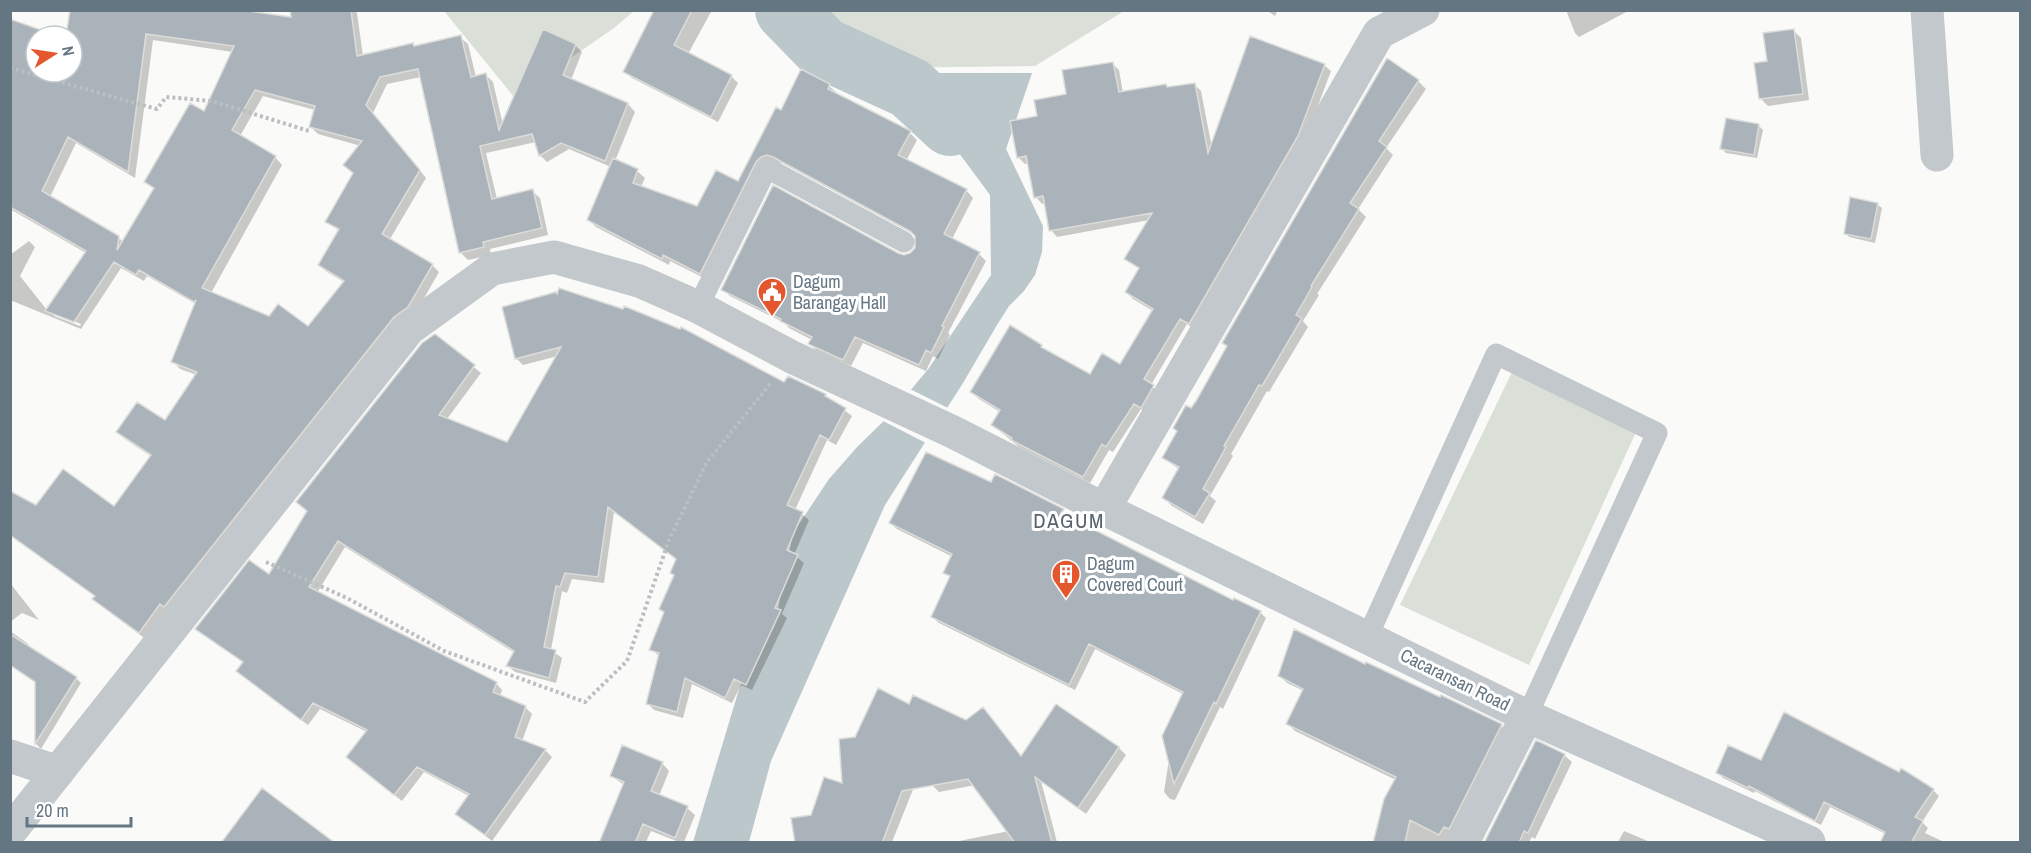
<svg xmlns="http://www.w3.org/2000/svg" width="2031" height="853" viewBox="0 0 2031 853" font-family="'Archivo Narrow',sans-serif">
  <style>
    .green { fill: #dadfd7 }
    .water { fill: #bbc7cb }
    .pier { fill: #fafaf8 }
    .shadow { fill: #0003; fill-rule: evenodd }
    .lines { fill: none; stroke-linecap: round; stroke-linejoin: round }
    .river { stroke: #bbc7cb; stroke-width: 62 }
    .building { fill: #aab3b9; stroke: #dcdcda; stroke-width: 1.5; fill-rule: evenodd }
    .path { stroke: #bbbfc2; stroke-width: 4; stroke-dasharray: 3 3; stroke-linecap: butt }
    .service { stroke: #c3c8cc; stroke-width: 21 }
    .minor { stroke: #c3c8cc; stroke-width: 33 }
    .tertiary { stroke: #c3c8cc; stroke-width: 33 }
    .labels { text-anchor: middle; stroke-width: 6; stroke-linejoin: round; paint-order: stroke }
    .poi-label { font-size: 18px; fill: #657683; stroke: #fff; text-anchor: start }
    .street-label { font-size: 18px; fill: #657683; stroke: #fff }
    .quarter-label { font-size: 21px; letter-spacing: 1.5px; fill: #57646e; stroke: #fff }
  </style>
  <rect width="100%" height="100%" fill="#fafaf8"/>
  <path class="green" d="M444,11H634L614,28L514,97Z
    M806,11H1124L1035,66L870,68Z
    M1512,372L1637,430L1529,665L1400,605Z"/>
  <path class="water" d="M880,73H1032L1006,149L1043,226L1042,252L1035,275L1024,291L1009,306L997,325L963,383L885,505L771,761L749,842H693L740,686L777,614L793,533L829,479L858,446L890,415L929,368L991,275L990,195L939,126Z"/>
  <path class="pier" d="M908,388L950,409L928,444L881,420Z"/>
  <path class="shadow" d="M291,10H355L357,13L363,56L413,44L416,47L460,37L468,44L476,77L486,75L493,82L503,125L575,45L582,52L571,80L628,104L635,112L615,161L637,171L645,178L641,187L698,208L739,183L781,112L802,71L829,86L837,93L836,94L910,133L917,140L906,161L966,190L973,198L952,239L979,254L986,261L948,333L950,335L938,359L933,356L926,371L863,343L851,366L817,351L810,344L812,340L789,328L785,323L730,296L723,289L898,255H911L917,248V236L782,163L774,162L708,280L670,261L669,265L596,227L589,220L611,167L569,149L547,162L540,155L536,142L486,153L497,199L532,191L540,198L548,235L490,249L491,255L468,260L460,252L421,77L387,84L373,113L426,178L390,239L432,265L439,272L415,314L147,640L101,606L94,599L96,597L10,535L37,507L115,508L152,457L125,439L118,432L165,422L197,375L180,369L173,361L196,304L147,276L144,281L121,268L81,329L10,300V255L29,241L35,247L20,276L47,310L86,253L10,209V20L54,36H36V72H72V36H68L292,19ZM153,40L233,52L204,113L146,182L155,190L123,242L118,237L50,197L76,143L135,178ZM263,96L315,110L311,127L318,134L361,146L355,174L327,221L339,231L320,265L327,272L344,282L309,328L270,318L211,293L282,165L275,157L240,136ZM54,313L81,324L80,326L54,316Z
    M655,10H712L688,54L731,76L738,83L718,122L632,78L625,71Z
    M1266,10H1278L1275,16Z
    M1566,10H1630L1579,37L1575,33Z
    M1794,31L1801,38L1809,100L1768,106L1761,99L1768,62Z
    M1388,61L1418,81L1426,89L1386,148L1393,155L1358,209L1366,217L1317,294L1319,295L1303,321L1308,327L1269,392L1267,391L1231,454L1233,456L1210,496L1216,501L1203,524L1172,506L1164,498L1180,470L1164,458L1228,347L1224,343Z
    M1112,63L1119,70L1123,93L1166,85L1169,88L1194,84L1201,91L1212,148L1324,65L1331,71L1304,143L1196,330L1187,324L1151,385L1159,393L1148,413L1141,409L1113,452L1109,450L1090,483L1019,447L993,425L1000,412L979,399L972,392L1010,327L1041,347L1047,353L1090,376L1121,366L1153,311L1133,299L1127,292L1145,273L1126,258L1149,220L1057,237L1051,230L1046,203L1042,204L1036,197L1029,163L1025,164L1018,157L1039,117Z
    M1759,126L1763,130L1757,158L1726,153L1722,149Z
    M1877,204L1882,208L1875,243L1849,237L1845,233Z
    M504,308L825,395L852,416L836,445L827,440L795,510L802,514L809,520L794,555L804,563L782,614L787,618L752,690L741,685L732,703L692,684L683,718L654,710L647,703L660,657L651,649L665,613L676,576L678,560L614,512L604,583L572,579L567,593L562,591L551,650L562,658L556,683L515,672L508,666L515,653L345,547L317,593L496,683L502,690L500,696L525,707L532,714L522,741L545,750L552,757L492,841L457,814L469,796L424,772L402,801L354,763L367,732L320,709L308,725L245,678L238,671L244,663L197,629L269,576L308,512L298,502L435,335L481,373L447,419L507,444L558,356L523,365L516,358Z
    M995,476L1063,511L1069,517L1068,518L1233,602L1260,612L1266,618L1223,709L1220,707L1175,800L1170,799L1164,792L1177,706L1183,694L1095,649L1075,690L939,623L932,617L951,578L945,572L953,557L897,529L890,523L992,484Z
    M10,583L39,620L22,613L10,622Z
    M10,631L27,643L32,650L76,678L81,683L41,749L36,744V683L10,665Z
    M1366,666L1501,726L1508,733L1453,842H1374L1396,780L1295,731L1288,724L1304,691L1287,683L1280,676Z
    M910,706L966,722L983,709L1022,757L1056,706L1119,748L1126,755L1086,814L1041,781L1057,842H954L1009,831L975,785L939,792L932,785L926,757L892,842H806L843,785L856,739Z
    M1564,755L1572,762L1535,839L1532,837L1529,842H1485Z
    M1762,762L1933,790L1939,796L1922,822L1928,828L1925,833L1944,842H1883L1886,834L1830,807L1821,825L1755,791L1754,793L1723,778L1717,772Z
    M662,763L669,771L659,796L687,808L695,815L684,842H679L651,831L646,842H601L624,785L612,776Z
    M1624,831L1650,842H1618Z"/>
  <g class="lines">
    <path class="river" d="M786,10L823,48L910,88L950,125"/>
  </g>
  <path class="building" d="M70,10H241L291,17L290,10H351L357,56L413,43L414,46L461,35L471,77L486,73L499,130L543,29L576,44L563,75L628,103L605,161L561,143L539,156L532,134L480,146L492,199L533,189L542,228L483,242L484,247L459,253L418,69L380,77L366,105L420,170L382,234L433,264L408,307L394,317L164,607L160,604L139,633L92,599L95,596L10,535V491L36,505L63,469L114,506L151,455L116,432L137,402L165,420L197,372L171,362L196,300L194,302L139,270L136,275L114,262L74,322L45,311L86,251L10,207V19L58,36H36V72H72V36H66ZM146,34L234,46L204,111L190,103L144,182L154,188L117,250L119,236L42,191L68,137L128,172ZM255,90L315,106L309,127L362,141L343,165L353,173L325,222L339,229L318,265L344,281L308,326L278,304L269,316L202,288L276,156L232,130Z
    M654,10H692L674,45L732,75L711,117L623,72Z
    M1794,29L1803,94L1759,99L1754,63L1767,61L1763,33Z
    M1250,36L1325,64L1298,136L1189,324L1180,319L1144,379L1154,385L1141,408L1134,404L1106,447L1102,444L1083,477L1011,440L1012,438L991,425L1000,410L970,392L1010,325L1042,345L1041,347L1090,374L1102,353L1120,364L1153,309L1125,292L1139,268L1124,259L1152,213L1049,231L1043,196L1034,198L1026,156L1017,158L1010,121L1037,116L1034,100L1066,94L1062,70L1113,62L1119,92L1166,84L1167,87L1195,83L1208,153Z
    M1387,58L1419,80L1379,141L1387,147L1350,203L1359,209L1311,286L1312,287L1296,315L1302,318L1262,386L1259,385L1224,446L1226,447L1203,489L1210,493L1195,517L1162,498L1179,467L1162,458L1177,431L1173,428L1186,405L1191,408L1196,401L1227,346L1222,343Z
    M801,69L830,84L828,89L911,131L898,155L967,189L944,234L980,252L942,326L944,327L931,353L926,350L919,365L855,337L843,360L808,344L812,337L780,321L781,319L721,290L773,185L898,253L904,255L910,253L915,248V236L910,231L773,157L767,155L761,157L756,162L700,274L663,255L662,259L587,220L613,158L638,169L633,183L697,206L716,170L738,181L776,107L781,110Z
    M1726,118L1759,124L1754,155L1720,149Z
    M1850,197L1878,203L1871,239L1844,234Z
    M559,288L623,309L624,306L680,329L681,327L784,382L788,376L826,394L825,396L846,408L829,440L820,435L787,505L803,512L787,550L798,555L775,608L781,610L746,685L734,679L725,698L685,678L677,712L646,704L659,653L649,650L664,612L659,609L674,575L670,573L676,559L608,507L598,577L565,573L560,587L556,586L544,647L556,650L549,678L506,666L514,651L338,541L309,587L497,682L493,692L526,706L515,737L546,749L485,835L455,814L469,794L417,767L394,795L346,757L367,730L313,703L301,720L236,671L243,662L195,629L249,560L269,574L307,511L296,502L422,343L435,334L475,365L439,415L507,442L561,347L515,359L502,307L556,292L557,294Z
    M926,452L991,482L995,474L1064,509L1061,513L1233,600L1234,598L1261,611L1216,704L1214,702L1174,784L1162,736L1183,692L1089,644L1069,685L931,617L950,576L943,573L952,554L889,523Z
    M1294,629L1365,664L1366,662L1440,697L1441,695L1502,724L1449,829L1444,827L1439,835L1410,820L1405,843H1373L1384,799L1396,777L1286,724L1303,689L1278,676Z
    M10,634L77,677L35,744V682L10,665Z
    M878,688L909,704L913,695L966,720L983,707L1021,756L1056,704L1119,747L1078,808L1035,777L1052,843H1015L968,779L902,791L882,843H795L791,818L811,815L824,777L842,783L839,739L855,737Z
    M1784,712L1899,772L1901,768L1934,789L1915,817L1923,821L1911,843H1880L1885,832L1824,802L1815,821L1749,786L1748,788L1716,773L1728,745L1761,760Z
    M1536,740L1565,754L1528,833L1524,831L1519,843H1484Z
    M622,745L663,762L651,791L688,806L675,838L643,824L635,843H599L624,782L610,776Z
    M262,788L335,843H221Z"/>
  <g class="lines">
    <path class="path" d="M10,68L157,109L166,97L212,101L309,131
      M266,562L347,598L444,651L585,702L627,661L669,540L707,462L771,383"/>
    <path class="service" d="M698,307L767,168L904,242
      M1367,638L1496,354L1657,433L1527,716"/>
    <path class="minor" d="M1927,10L1937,155
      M1104,509L1527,716L1809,842
      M1463,842L1527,716"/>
    <path class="tertiary" d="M10,756L58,772
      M10,832L409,329L492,269L554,257L639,281L698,307L792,357L953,432L1104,509L1379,33L1423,10"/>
  </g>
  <defs>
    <g id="civic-pin" transform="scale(1.5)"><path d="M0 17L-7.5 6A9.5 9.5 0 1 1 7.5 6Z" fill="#e4572e" stroke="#fff"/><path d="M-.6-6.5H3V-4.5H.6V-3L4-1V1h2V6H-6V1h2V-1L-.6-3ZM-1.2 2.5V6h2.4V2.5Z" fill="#fff"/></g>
    <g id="building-pin" transform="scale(1.5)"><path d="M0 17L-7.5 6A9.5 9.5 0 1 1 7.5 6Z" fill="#e4572e" stroke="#fff"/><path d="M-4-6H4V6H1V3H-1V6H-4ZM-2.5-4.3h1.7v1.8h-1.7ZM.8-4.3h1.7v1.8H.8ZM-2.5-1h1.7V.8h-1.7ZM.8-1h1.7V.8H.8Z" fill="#fff"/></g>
  </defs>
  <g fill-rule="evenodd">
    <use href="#civic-pin" x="772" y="292"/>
    <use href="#building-pin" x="1066" y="574"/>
  </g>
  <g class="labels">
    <g class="poi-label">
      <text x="793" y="288">Dagum<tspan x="793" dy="21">Barangay Hall</tspan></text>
      <text x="1087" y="570">Dagum<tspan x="1087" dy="21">Covered Court</tspan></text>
    </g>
    <g class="street-label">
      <text transform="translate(1455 680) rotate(26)" y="6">Cacaransan Road</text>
    </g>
    <g class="quarter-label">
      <text x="1069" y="528">DAGUM</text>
    </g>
  </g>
  <rect width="2031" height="853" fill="none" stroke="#657683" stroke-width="24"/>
  <g transform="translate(54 54) rotate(78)"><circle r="28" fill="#ffffff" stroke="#c1c8cd" stroke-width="1.5"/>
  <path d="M0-4.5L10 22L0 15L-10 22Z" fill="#e4572e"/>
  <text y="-9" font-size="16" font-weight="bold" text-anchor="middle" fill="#657683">N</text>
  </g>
  <path d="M27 817v9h104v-9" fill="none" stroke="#657683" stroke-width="3"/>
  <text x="36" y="817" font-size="18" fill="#657683" stroke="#ffffff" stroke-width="4.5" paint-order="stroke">20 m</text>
</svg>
